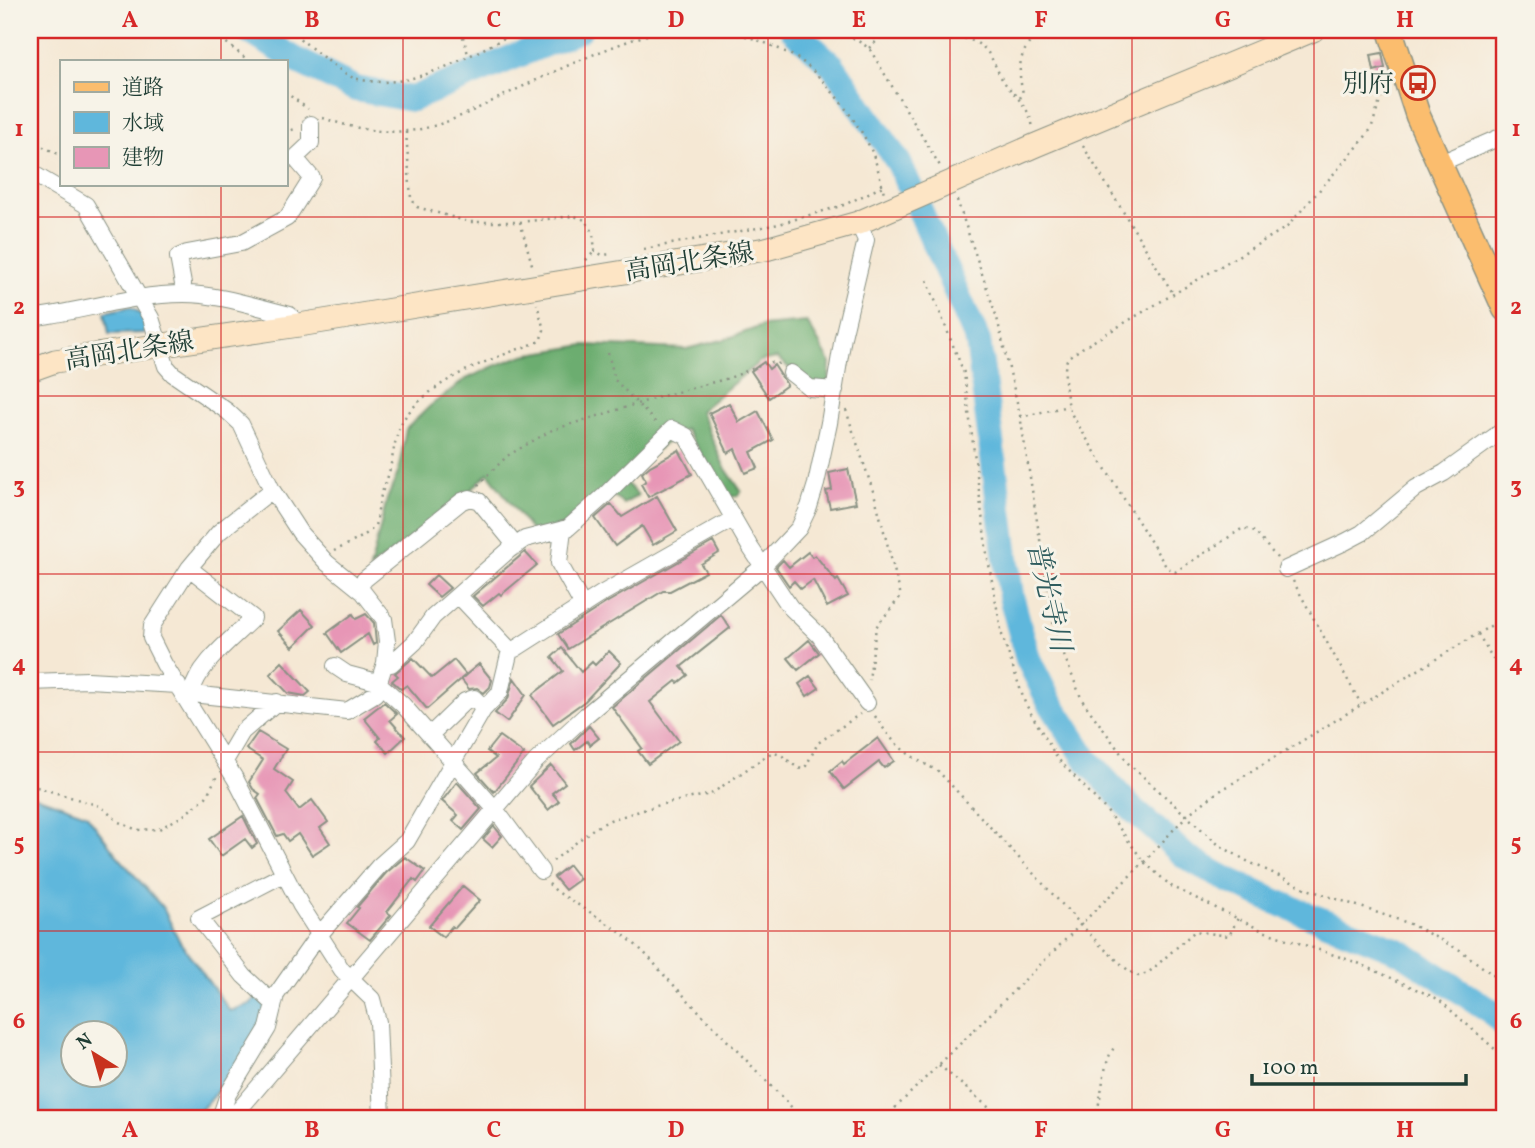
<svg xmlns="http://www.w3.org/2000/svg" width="1535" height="1148" viewBox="0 0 1535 1148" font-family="Vollkorn,'Noto Serif JP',serif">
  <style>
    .forest { fill: #6cad70; stroke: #467552; stroke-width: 2 }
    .water { fill: #5fb7dc; stroke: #3f7a88; stroke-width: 2; fill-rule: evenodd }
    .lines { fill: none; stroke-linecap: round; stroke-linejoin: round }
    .river { stroke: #5fb7dc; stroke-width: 26 }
    .building { fill: #e796b6 }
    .minor-casing { stroke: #8a9284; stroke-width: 18 }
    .secondary-casing { stroke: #8a9284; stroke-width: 25 }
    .primary-casing { stroke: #8a9284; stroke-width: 27 }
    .path { stroke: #8a9284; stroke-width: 2.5; stroke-dasharray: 2 5; stroke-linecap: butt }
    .minor { stroke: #fff; stroke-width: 16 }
    .secondary { stroke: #fde5c5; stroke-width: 23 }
    .primary { stroke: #fbbd6e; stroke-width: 24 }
    .grid { fill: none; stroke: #d62828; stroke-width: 2; stroke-opacity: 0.55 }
    .labels { text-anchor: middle; stroke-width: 6; stroke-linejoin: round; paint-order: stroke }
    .poi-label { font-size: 26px; fill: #1f3d34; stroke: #f7f3e8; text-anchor: end }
    .street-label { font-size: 26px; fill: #1f3d34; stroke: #f7f3e8 }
    .water-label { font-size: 28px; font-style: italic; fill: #2f5c5e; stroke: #f7f3e8 }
    .neatline { fill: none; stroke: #d62828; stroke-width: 2.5 }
    .grid-label { font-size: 23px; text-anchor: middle; font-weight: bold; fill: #d62828 }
  </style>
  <rect width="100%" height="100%" fill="#f7f3e8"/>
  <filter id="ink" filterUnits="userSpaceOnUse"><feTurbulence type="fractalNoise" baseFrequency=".0143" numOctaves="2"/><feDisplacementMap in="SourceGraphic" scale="14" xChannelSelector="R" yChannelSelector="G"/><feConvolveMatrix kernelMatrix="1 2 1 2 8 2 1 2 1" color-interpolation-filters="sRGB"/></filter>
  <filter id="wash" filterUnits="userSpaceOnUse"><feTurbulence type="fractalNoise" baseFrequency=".00686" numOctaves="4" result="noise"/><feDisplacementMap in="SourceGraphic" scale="28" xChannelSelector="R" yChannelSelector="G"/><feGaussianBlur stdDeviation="1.57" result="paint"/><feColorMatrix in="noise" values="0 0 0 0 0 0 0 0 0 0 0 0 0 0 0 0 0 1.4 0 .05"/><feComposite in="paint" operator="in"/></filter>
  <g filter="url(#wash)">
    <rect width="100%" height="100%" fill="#f5e8d4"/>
    <path class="forest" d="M807,322L830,362L829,384L811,386L777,358L760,361L700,411L724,466L741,491L737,496L727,497L685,429L620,477L638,495L624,504L606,490L565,526L532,532L488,473L466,495L370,569L387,499L398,473L406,429L430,406L466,379L494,366L524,355L585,345L686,349L726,339L762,326Z"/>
    <path class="water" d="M129,307C140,310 148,321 145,333L109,334L105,312Z
      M30,794L86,814L117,855L163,908L180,942L230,1011L250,1004L257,997L266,1006L261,1032L240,1065L194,1118H30ZM74,1032H116V1074H74Z"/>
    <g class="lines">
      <path class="river" d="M247,30L298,61L356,89L412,99L579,30
        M793,30L833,66L899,163L978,341L1011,596L1028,659L1049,701L1087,760L1130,807L1185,856L1218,875L1274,901L1401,952L1491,1011L1505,1025"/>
    </g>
    <g id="blocks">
      <path class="building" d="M1382,53L1385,68L1374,71L1371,55Z
        M764,362L769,369L774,365L787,385L769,398L751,371Z
        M729,403L739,422L758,411L773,440L751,452L758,468L745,473L735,449L728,453L709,413Z
        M679,450L692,474L648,497L641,484L646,481L642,473L650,466Z
        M848,469L856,503L830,508L826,491L832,490L829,473Z
        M657,496L677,531L653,545L642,526L615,546L595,518L611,504L622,517Z
        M713,542L719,553L701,564L706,572L670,591H663L568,649L558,634L606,603Z
        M525,552L537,565L501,595L499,593L483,606L473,596Z
        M808,552L812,557L815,555L836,581L838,579L848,596L827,607L813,580L801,589L794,581L789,586L776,567L783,560L789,567Z
        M436,575L450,588L439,597L426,585Z
        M301,610L315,625L293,647L278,631Z
        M353,614L356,619L366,614L374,623L376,643L373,645L368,634L341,653L327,633Z
        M721,615L730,628L681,667L688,675L678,683L676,681L650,702L679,741L648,764L638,751L642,748L612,707Z
        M809,640L819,653L798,670L788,658Z
        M562,648L581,672L592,662L595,665L609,651L621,663L585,701L553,724L532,695L563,671L552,657Z
        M413,658L432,678L454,660L466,675L427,709L407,685L401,689L392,681L398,676L395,673Z
        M282,662L310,692L305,696L288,693L270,674Z
        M479,664L492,680L490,687L484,693L477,688L469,689L461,679Z
        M810,676L819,688L807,696L799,684Z
        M514,678L526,695L507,722L495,713L508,699Z
        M384,702L397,714L390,720L405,737L388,753L377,741L380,738L364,718Z
        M589,726L599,738L590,745L587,741L575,750L571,744Z
        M258,732L286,749L274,769L293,782L286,793L299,810L312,800L328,822L320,828L330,843L312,855L298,834L288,841L283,834L277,836L257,798L260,794L253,789L249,782L263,760L246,749Z
        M499,736L524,754L494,792L477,773L496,758L487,751Z
        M878,738L894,761L884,768L879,762L844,789L830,771L842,761L844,764Z
        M551,765L565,783L552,793L559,801L548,810L529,786Z
        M457,782L481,809L463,830L453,821L458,815L442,801Z
        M243,816L257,844L252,848L245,839L221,856L209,839Z
        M494,826L502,836L492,847L483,839Z
        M405,857L425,871L417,882L413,879L387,912L391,915L370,940L347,923L359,908L357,907L386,873Z
        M569,865L580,879L565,890L554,877Z
        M463,886L480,900L455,928L452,926L443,937L429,926Z"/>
    </g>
  </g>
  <g filter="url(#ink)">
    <use href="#blocks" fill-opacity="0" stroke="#8a9284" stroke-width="2"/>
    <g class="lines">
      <g class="minor-casing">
        <path id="minor" d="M1438,164L1505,135
          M30,172L86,205L151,318L166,366L173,374L227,411L241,424L272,490L300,533L327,563L363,592L384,619L387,641L385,663L375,694L347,711L183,693
          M182,294L183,284L178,257L187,253L241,243L287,218L312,178L295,158L311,143V124
          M30,318C81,312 132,294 184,294C219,294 256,307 290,315L299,325
          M791,373L810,388L835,390
          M272,490L219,532L189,568L152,626L151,638L164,664L236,780L301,906L342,970L372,999L378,1022L382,1118
          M563,529L559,563L583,606
          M189,568L253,618C232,639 198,664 191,694
          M1286,569L1345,542L1362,533L1416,488L1444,473L1505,429
          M358,588L365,579L462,501L470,498L479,501L516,546
          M458,595L510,650L515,649L601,594L733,519
          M385,663L391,664L415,642L433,617L509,550L525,539L568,528L604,496L672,429L686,436L750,547L790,607L819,635L867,703
          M335,666L347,674L377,682L403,705L495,809L541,871
          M30,682L88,680L178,685
          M430,735L465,701L474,698L484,708
          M225,761L242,732L277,702
          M273,1003L244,976L199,918L284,874
          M220,1118L228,1094L268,1028L276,995L314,941L379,866L407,841L483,710L500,692L510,650
          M232,1118L536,761L586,715L763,566L799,528L809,507L816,484L829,423L843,337L866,240L858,223"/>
      </g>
      <g class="secondary-casing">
        <path id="secondary" d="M30,370L55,361L299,325L766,249L858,223L1036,145L1313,30"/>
      </g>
      <g class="primary-casing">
        <path id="primary" d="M1390,30L1418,116L1505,309"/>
      </g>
      <path class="path" d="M210,30L249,61
        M289,30C302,40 342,74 354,78C411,95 471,53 521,30
        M461,30L468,54
        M725,30C749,36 773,45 795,57C821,72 860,124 872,152C877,165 881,180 884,193
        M841,30L869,48L940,166
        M923,30C941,35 971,35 985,49C994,59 997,72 1004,82C1016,97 1030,108 1033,128
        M869,48L889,30
        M285,92L308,109
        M1020,98L1023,93C1016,65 1020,49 1042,30
        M323,118C349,127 379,134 407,131C442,128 476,109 507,94C558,70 610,44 665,30
        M285,132L295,129
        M406,132L411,198L417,207L469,222H520L574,216L585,220L593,232L595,251L602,255L613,254
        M30,141L61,155
        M1083,146L1174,295
        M957,200L997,318L1020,415L1055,633L1082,700L1128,763L1219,845L1247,861L1307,889L1408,923L1460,950L1505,984
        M520,222L533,268
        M644,249L779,224L844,205L883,186
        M586,260L595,251
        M927,280L964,373L987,554L1002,635L1025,703L1057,758L1106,810L1144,862L1171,886L1263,931L1358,963L1438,999L1505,1058
        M608,353L615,380L657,424
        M846,410L875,497L901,596L876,627L869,680
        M1020,417L1068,406
        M478,485L507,456L552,430L666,395L729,378L770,362L780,364
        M334,551C346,545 363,538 372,529C379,522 377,512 379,504C381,491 388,480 390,468C395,448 395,428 409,412C443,373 494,359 540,341L544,330L537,304
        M1277,558L1255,532L1243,528L1175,572L1167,568L1072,415C1067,405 1061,368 1068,358C1071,354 1079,351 1082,348L1287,227L1359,145L1371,129L1382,95L1389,89
        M1293,581L1361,704
        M1478,634L1505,679
        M875,716C895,747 906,754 938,771L1099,944L1129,971L1138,976L1148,973L1195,931L1229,936L1238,918
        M30,785L100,806L119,822L137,830L159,829L184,815L206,797L217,776
        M553,861L593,829L610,820L663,804L711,794L769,754C784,750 789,766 802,769L806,766L818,743L860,714
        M549,884L556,891C595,916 633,935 662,973L802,1118
        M939,1065L1001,1118
        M885,1118L1144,862L1187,815L1215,794L1505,617
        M1095,1118C1102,1100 1103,1060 1114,1048"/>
      <use href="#minor" class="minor"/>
      <use href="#secondary" class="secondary"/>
      <use href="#primary" class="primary"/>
    </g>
  </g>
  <path class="grid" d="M221,30V61M403,30V1118M585,30V1118M768,30V1118M950,30V1118M1132,30V1118M1314,30V1118M221,184V1118M30,217H1505M30,396H1505M30,574H1505M30,752H1505M30,931H1505"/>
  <defs>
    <g id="bus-ring" transform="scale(1.75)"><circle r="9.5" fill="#f7f3e8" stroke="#c8321e" stroke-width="1.5"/><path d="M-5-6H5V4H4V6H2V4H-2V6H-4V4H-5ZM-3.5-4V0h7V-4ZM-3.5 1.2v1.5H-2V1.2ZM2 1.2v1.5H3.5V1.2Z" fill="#c8321e"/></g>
  </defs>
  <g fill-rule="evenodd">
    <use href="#bus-ring" x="1418" y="83"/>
  </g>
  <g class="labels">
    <g class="poi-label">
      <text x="1394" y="92">別府</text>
    </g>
    <g class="street-label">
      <text transform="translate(689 261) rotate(-9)" y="9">高岡北条線</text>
      <text transform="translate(129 350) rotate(-9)" y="9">高岡北条線</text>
    </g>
    <g class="water-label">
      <text transform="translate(1050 596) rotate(77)" y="10">普光寺川</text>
    </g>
  </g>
  <rect width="1535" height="1148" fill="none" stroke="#f7f3e8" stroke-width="77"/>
  <rect x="60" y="60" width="228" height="126" fill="#f7f3e8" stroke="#a1aaa0" stroke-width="2"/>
  <rect x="74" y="82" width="35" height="10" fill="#fbbd6e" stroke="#a1aaa0" stroke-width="2"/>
  <text x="122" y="94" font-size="21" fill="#1f3d34">道路</text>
  <rect x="74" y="112" width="35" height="21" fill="#5fb7dc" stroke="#a1aaa0" stroke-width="2"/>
  <text x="122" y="130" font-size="21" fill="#1f3d34">水域</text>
  <rect x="74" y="147" width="35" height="21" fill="#e796b6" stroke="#a1aaa0" stroke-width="2"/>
  <text x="122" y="164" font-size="21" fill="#1f3d34">建物</text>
  <g transform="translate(94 1054) rotate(323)"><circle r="33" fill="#f7f3e8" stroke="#a1aaa0" stroke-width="2"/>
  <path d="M0-5L12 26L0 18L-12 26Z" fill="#c8321e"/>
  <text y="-10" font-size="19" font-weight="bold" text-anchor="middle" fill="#1f3d34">N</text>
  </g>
  <path d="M1252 1074v10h214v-10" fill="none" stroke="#1f3d34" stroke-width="3.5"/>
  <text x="1262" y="1074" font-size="21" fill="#1f3d34" stroke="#f7f3e8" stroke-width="5" paint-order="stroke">100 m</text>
  <rect x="38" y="38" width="1458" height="1072" class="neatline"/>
  <g class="grid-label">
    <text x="130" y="27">A</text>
    <text x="312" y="27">B</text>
    <text x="494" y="27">C</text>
    <text x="676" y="27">D</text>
    <text x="859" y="27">E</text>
    <text x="1041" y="27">F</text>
    <text x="1223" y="27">G</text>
    <text x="1405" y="27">H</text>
    <text x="19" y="136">1</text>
    <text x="1516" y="136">1</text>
    <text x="19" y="314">2</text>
    <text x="1516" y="314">2</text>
    <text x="19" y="493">3</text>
    <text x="1516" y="493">3</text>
    <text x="19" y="671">4</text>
    <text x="1516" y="671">4</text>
    <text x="19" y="850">5</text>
    <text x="1516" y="850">5</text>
    <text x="19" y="1028">6</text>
    <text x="1516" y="1028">6</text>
    <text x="130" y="1137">A</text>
    <text x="312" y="1137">B</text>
    <text x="494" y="1137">C</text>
    <text x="676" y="1137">D</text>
    <text x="859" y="1137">E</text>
    <text x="1041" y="1137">F</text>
    <text x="1223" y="1137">G</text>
    <text x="1405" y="1137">H</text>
  </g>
</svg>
